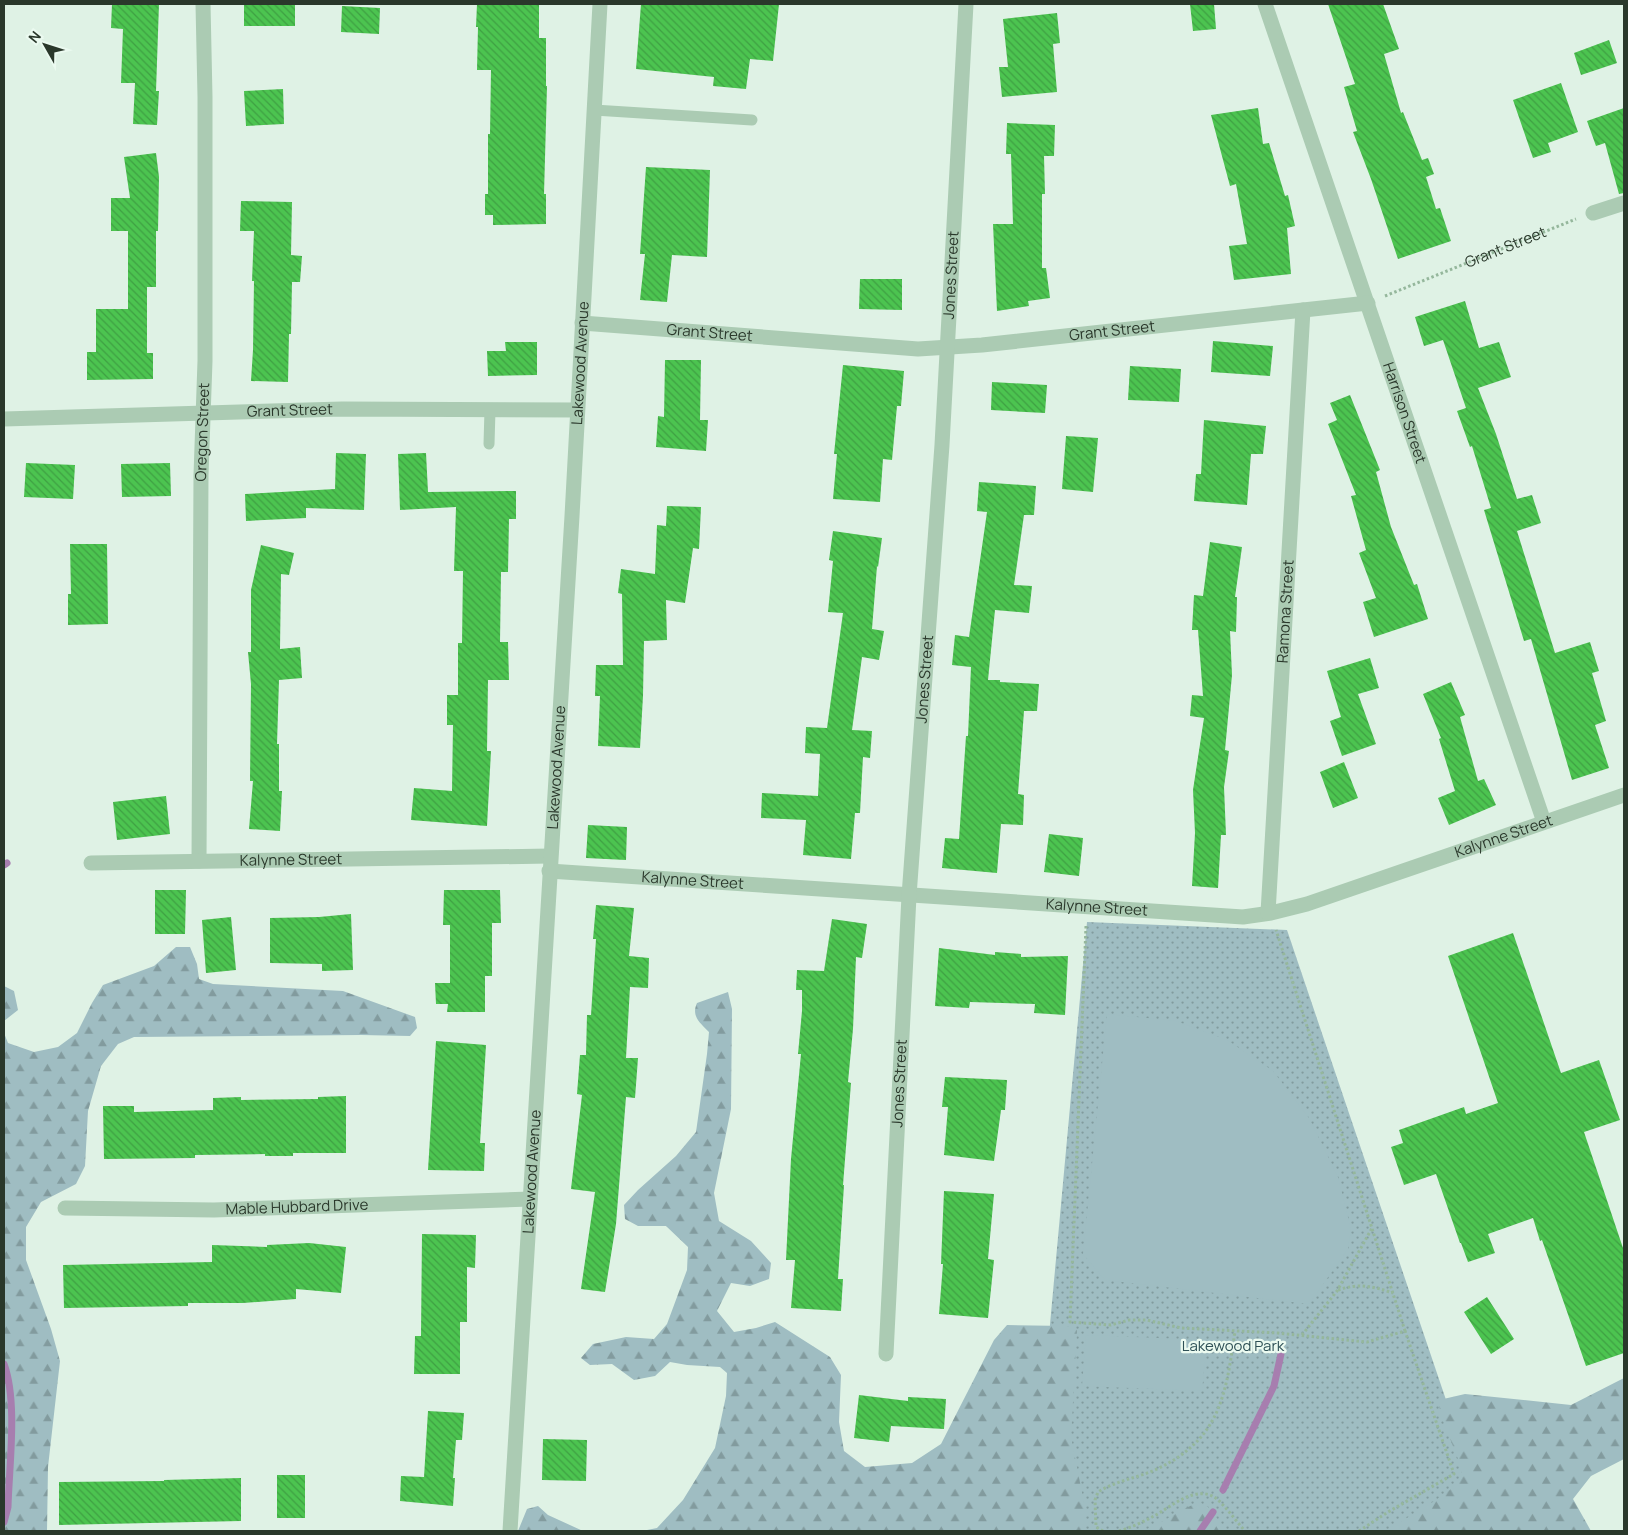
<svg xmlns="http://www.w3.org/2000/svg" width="1628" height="1535" viewBox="0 0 1628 1535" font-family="Manrope,sans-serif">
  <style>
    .green { fill: url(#green-dots) }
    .forest { fill: url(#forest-firs) }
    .pitch { fill: #9fbdc2 }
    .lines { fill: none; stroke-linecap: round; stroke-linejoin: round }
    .stream { stroke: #a77eaf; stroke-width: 7 }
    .building { fill: url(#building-back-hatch) }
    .path { stroke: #95b79c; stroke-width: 3; stroke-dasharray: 2.5 2.5; stroke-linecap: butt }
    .lane { stroke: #abcbb3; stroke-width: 11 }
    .street { stroke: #abcbb3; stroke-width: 15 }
    .labels { text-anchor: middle; stroke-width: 4.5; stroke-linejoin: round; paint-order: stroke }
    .street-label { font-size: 15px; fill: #2a382b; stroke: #ebfaf0 }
    .park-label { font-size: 15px; fill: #2e5056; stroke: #ebfaf0 }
  </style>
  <defs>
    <pattern id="green-dots" width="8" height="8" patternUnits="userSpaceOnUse" patternTransform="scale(1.25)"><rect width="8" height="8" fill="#9fbdc2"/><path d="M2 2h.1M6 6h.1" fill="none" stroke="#829b9e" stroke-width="1.8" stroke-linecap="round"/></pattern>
    <pattern id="forest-firs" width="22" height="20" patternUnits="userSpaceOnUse" patternTransform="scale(1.25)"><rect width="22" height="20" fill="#9fbdc2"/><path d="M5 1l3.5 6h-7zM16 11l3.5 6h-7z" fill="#829b9e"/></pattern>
    <pattern id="building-back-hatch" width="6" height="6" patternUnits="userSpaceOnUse" patternTransform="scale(1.25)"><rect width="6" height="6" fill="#4cc450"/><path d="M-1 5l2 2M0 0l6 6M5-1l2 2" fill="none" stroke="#3fa043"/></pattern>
  </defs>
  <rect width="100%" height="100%" fill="#dff2e5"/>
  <path class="green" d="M1087,922L1287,930L1464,1453L1475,1493L1413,1531H1031Z"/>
  <path class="forest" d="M176,947H190L197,964L199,979L213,984L343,991L415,1017L417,1028L410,1036L361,1035L134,1037L118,1044L101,1066L88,1111L85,1166L76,1184L41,1202L26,1227V1260L51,1329L60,1361L48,1467L47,1531H4V1033L8,1043L34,1052L58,1047L77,1033L92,1003L103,985L154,966Z
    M4,986L14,991L18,1010L4,1021Z
    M728,992L732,1009L731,1109L714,1193L719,1221L751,1241L771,1263L769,1279L750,1286L731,1283L717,1311L734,1332L756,1328L775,1322L830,1357L841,1375L839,1422L844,1451L865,1467L912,1463L941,1444L994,1340L1007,1325L1067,1326L1077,1330L1071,1437L1085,1508L1084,1528L1087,1531H642L657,1528L683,1500L715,1448L726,1396L727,1373L720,1367L687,1365L670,1362L655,1376L634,1380L612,1364L590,1365L581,1358L593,1344L626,1337L654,1339L667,1324L687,1270L688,1247L666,1226H638L625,1219L624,1205L638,1190L676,1156L696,1132L707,1054L709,1032C700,1023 691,1016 697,1003Z
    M1624,1378V1459L1591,1476L1573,1499L1591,1531H1386L1436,1500L1459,1483L1462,1469L1440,1413L1439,1400L1465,1394L1571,1405Z
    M1199,1502L1208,1507L1227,1531H1142C1162,1524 1179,1510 1199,1502Z
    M538,1506L548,1515L583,1531H518L527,1509Z"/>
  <path class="pitch" d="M1107,1014L1176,1021L1227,1040L1273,1071L1309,1118L1338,1177L1351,1229L1348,1249L1309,1304L1105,1280L1083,1254Z
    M1086,1335L1207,1340L1202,1391L1082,1386Z"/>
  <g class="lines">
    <path class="stream" d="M4,865L7,863
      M4,1364C18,1402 9,1466 8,1507L4,1522
      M1223,1490L1274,1386L1281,1354
      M1200,1531L1213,1512"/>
  </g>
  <path class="building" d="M112,4H159L156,91H159L157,125L133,124L135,83H121L123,29L111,28Z
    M244,4H295V26H244Z
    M477,4H539V38H546V86H547L544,194H546V224L493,225V215H485V194H488V134H490L491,70H477L478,27H476Z
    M641,4H779L773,61L750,59L746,89L713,86L714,77L636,69Z
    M1190,4H1214L1216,29L1193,31Z
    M1328,4H1383L1399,49L1384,54L1401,113L1403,112L1422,160L1428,158L1434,174L1426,177L1436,209L1440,208L1451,241L1398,259L1371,179L1353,132L1357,131L1344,87L1355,84Z
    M342,6L380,8L379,34L341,32Z
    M1057,13L1060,43L1053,44L1057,92L1002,97L999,67H1008L1003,19Z
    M1609,40L1617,63L1581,75L1574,53Z
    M1561,83L1578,132L1548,143L1551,152L1533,158L1513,100Z
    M283,89L284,124L246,126L244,91Z
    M1258,108L1263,144L1269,143L1285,196L1288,195L1295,226L1287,228L1291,274L1234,280L1229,246L1247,244L1236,184L1230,186L1211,115Z
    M1624,108V193L1619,194L1605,143L1596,146L1587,121Z
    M1007,123L1055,125L1054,156H1044L1045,194H1042V268H1046L1050,298L1028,301L1029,306L997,311L993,224H1013L1011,154H1006Z
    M156,153L159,177L158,231H156V287H147V353H153V379L87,380V352H96V309H128V231H111V198H130L124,157Z
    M646,167L710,170L707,257L672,255L667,302L640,300L645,254H640Z
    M241,201L292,202L291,255L302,256L300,282H292L291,334H289L288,382L251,381L253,350L254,281H252L254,231H240Z
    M860,279H902V310L859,309Z
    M1465,301L1479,348L1499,342L1511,377L1478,388L1496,434L1517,499L1532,495L1541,523L1517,531L1555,653L1590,642L1599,671L1592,673L1606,721L1595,725L1609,768L1572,780L1531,639L1524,641L1484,510L1491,508L1472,446L1470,447L1457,411L1466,408L1443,340L1424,346L1415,317Z
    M1213,341L1273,346L1270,376L1211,372Z
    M505,342H537V375L488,376L487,351H506Z
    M665,360H701L700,420H708L706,451L656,447L658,416L664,417Z
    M843,365L904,371L901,406H897L892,460L883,459L880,502L833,499L837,454H834Z
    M1130,366L1181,369L1179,402L1128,400Z
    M992,382L1047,385L1045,413L991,410Z
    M1350,395L1380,470L1376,472L1391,527L1414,585L1417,584L1428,619L1374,637L1363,602L1376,598L1359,553L1366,550L1351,496L1356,495L1328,424L1337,420L1330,403Z
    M1204,420L1266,426L1263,454H1251L1247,505L1194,501L1196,474H1201Z
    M1066,436L1098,438L1093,492L1062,489Z
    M336,453L366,454L364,510L306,508V518L246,521L245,494L335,489Z
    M426,453L428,492L516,491V519H509L508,572H501L500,642H508L509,680H488L487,751H491L487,826L411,820L414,788L452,791L453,725H447V695H458V643H462L463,571H454L456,507L400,510L398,454Z
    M26,463L75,465L73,499L24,497Z
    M170,463L171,496L122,497L121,464Z
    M979,482L1036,486L1034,515H1024L1014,585L1032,586L1029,613L995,610L988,680H1000V682L1039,684L1037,711H1024L1018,794L1024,795L1023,825L1001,824L997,873L942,868L945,838L959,839L966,736H968L971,667L952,665L955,635L969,637L987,512L977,511Z
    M667,506L701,507L699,549L693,548L685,603L666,600L667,640L644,641L643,696L640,748L598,746L600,696H595L596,665H623L622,594L618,593L621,569L655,574L657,525L666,526Z
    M833,531L882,538L878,567L877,566L872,629L884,631L879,660L862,657L852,730L872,731L870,758L863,757L860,813H855L851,859L803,855L806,820L761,818L762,793L818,796L820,754L805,753L806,727L827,728L843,613L828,612L833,561L829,560Z
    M1210,542L1242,547L1235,597H1237L1236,632L1230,631L1232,675L1225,750L1229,751L1224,787L1226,835H1221L1218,888L1192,886L1195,833L1193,790L1204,718L1190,716L1192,695L1203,696L1198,630H1192L1194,595L1203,596Z
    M70,544H107L108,624L68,625V594H71Z
    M261,545L294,553L289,575L281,574L280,649L300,647L302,678L279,680L277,744H279V791H282L280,831L249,829L253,781H250L251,684L248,652H251V590Z
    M1370,658L1379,688L1358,694L1376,744L1342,756L1330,721L1341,717L1327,671Z
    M1451,682L1465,715L1460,717L1478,781L1484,779L1496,805L1449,825L1438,798L1455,791L1439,739L1441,738L1423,694Z
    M1344,762L1358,798L1333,808L1320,772Z
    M166,796L170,834L117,840L113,802Z
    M588,825L627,827L626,860L586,858Z
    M1049,834L1083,838L1079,876L1044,872Z
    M155,890H186L185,934H155Z
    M444,890H500L501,923H492V976H485V1012H447L448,1004H436L435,983H450V925H443Z
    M596,905L634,908L629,956L649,958L648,988L630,987L626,1058H638L635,1098L626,1097L616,1224L605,1292L581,1289L595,1192L571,1189L582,1095L577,1094L580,1055H586L587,1015H591L596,939H593Z
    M351,914L353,970L322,971V964L270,963V918L319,917Z
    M231,917L236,970L206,973L202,920Z
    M832,919L867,924L862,958L856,957L853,1029L848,1082L851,1083L843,1185H844L838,1279H843L841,1311L791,1308L795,1260H786L791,1159L801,1054H798L802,1011V990H796L797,970L824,971Z
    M1513,933L1561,1073L1599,1060L1620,1120L1584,1132L1624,1251V1353L1586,1366L1542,1240L1540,1241L1533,1218L1488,1234L1495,1253L1468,1262L1461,1243H1460L1436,1174L1404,1185L1391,1147L1403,1143L1399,1130L1464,1107L1466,1114L1498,1103L1448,956Z
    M939,948L995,955V952L1021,954V957L1068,956L1065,1015L1034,1013L1035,1004L970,1002L969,1008L935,1006Z
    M436,1041L486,1045L480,1143H485L484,1171L428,1170Z
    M945,1077L1007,1080L1005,1110H1001L994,1161L944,1155L948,1107H942Z
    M346,1096V1153H293V1156H265V1154L195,1155V1158L104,1159L103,1106H134V1112L213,1110V1098L241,1097V1100L318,1099V1097Z
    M944,1191L994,1194L988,1259L994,1260L988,1318L939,1314L943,1264H941Z
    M422,1234L476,1235L475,1268L467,1267V1322H460V1374H414L415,1336H421Z
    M309,1243L346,1247L341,1293L296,1289V1299L243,1303H188V1306L64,1308L63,1265L212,1262V1245L267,1247V1245Z
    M1487,1297L1514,1339L1491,1354L1464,1312Z
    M859,1395L908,1401V1397L946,1399L944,1429L891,1426L889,1442L854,1438Z
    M428,1411L464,1413L462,1440H456L453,1478H455L453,1506L400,1501L401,1476L424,1477Z
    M543,1439L587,1440L586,1481L542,1480Z
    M277,1475H305V1518H277Z
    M241,1478V1521L59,1525V1482L164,1481V1480Z"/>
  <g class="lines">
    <g class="path">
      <path id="s1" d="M1385,296L1576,219"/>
      <path d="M1086,926L1070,1322L1111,1325L1129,1320H1147L1181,1328L1278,1333L1367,1342L1405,1331L1276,930"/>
      <path d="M1338,1290C1359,1283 1372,1286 1393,1293"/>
      <path d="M1302,1335L1337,1291L1372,1228"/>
      <path d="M1103,1531L1096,1527L1095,1500L1098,1492C1117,1480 1139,1478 1159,1468C1221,1438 1226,1393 1235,1331"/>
      <path d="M1119,1531C1130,1528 1143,1522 1154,1516C1171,1507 1197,1483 1217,1499C1227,1508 1236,1521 1245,1531"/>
      <path d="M1359,1531L1388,1512L1454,1474L1405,1331"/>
    </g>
    <path class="lane" d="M594,110L752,120
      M489,444L490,410"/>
    <g class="street">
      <path id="s2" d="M1265,4L1544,822"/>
      <path d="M1593,213L1624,203"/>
      <path id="s3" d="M582,323L918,349L982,345L1368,303"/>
      <path id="s4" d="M4,419L342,409L577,410"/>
      <path id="s5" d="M199,861L201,475L205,361V97L203,4"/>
      <path id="s6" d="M91,863L550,856"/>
      <path id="s7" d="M549,871L1243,917L1271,913L1307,904L1624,795"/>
      <path id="s8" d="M1268,913L1303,310"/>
      <path id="s9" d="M65,1208L214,1210L530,1199"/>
      <path id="s10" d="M886,1354L909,896L942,445L966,4"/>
      <path id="s11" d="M510,1531L572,516L600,4"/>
    </g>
  </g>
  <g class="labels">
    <g class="street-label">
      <text dy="5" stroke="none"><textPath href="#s1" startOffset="130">Grant Street</textPath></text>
      <text dy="5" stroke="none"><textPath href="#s10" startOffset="1081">Jones Street</textPath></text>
      <text dy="5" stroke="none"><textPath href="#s3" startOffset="532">Grant Street</textPath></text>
      <text dy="5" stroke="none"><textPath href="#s3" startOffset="128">Grant Street</textPath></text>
      <text dy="5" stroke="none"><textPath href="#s11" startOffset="1170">Lakewood Avenue</textPath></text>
      <text dy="5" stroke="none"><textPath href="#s4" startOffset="286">Grant Street</textPath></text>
      <text dy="5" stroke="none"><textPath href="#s2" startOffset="432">Harrison Street</textPath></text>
      <text dy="5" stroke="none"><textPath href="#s5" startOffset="429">Oregon Street</textPath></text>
      <text dy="5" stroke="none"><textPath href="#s8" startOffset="302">Ramona Street</textPath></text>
      <text dy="5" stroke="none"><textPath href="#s10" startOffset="676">Jones Street</textPath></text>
      <text dy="5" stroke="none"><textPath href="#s11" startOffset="765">Lakewood Avenue</textPath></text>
      <text dy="5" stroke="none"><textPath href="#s7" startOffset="969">Kalynne Street</textPath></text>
      <text dy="5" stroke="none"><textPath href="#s6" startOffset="200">Kalynne Street</textPath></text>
      <text dy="5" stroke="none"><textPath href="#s7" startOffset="144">Kalynne Street</textPath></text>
      <text dy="5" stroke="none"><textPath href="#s7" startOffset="549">Kalynne Street</textPath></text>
      <text dy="5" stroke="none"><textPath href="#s10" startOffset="271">Jones Street</textPath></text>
      <text dy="5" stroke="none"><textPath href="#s11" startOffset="360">Lakewood Avenue</textPath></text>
      <text dy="5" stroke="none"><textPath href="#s9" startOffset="232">Mable Hubbard Drive</textPath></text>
    </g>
    <g class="park-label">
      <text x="1233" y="1351">Lakewood Park</text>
    </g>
  </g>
  <rect width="1628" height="1535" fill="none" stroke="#2a382b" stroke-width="10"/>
  <g transform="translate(45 45) rotate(309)" stroke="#ebfaf0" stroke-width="4" paint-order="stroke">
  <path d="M0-4L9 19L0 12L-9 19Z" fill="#2a382b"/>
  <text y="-8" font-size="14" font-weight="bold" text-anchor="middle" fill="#2a382b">N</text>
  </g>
</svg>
